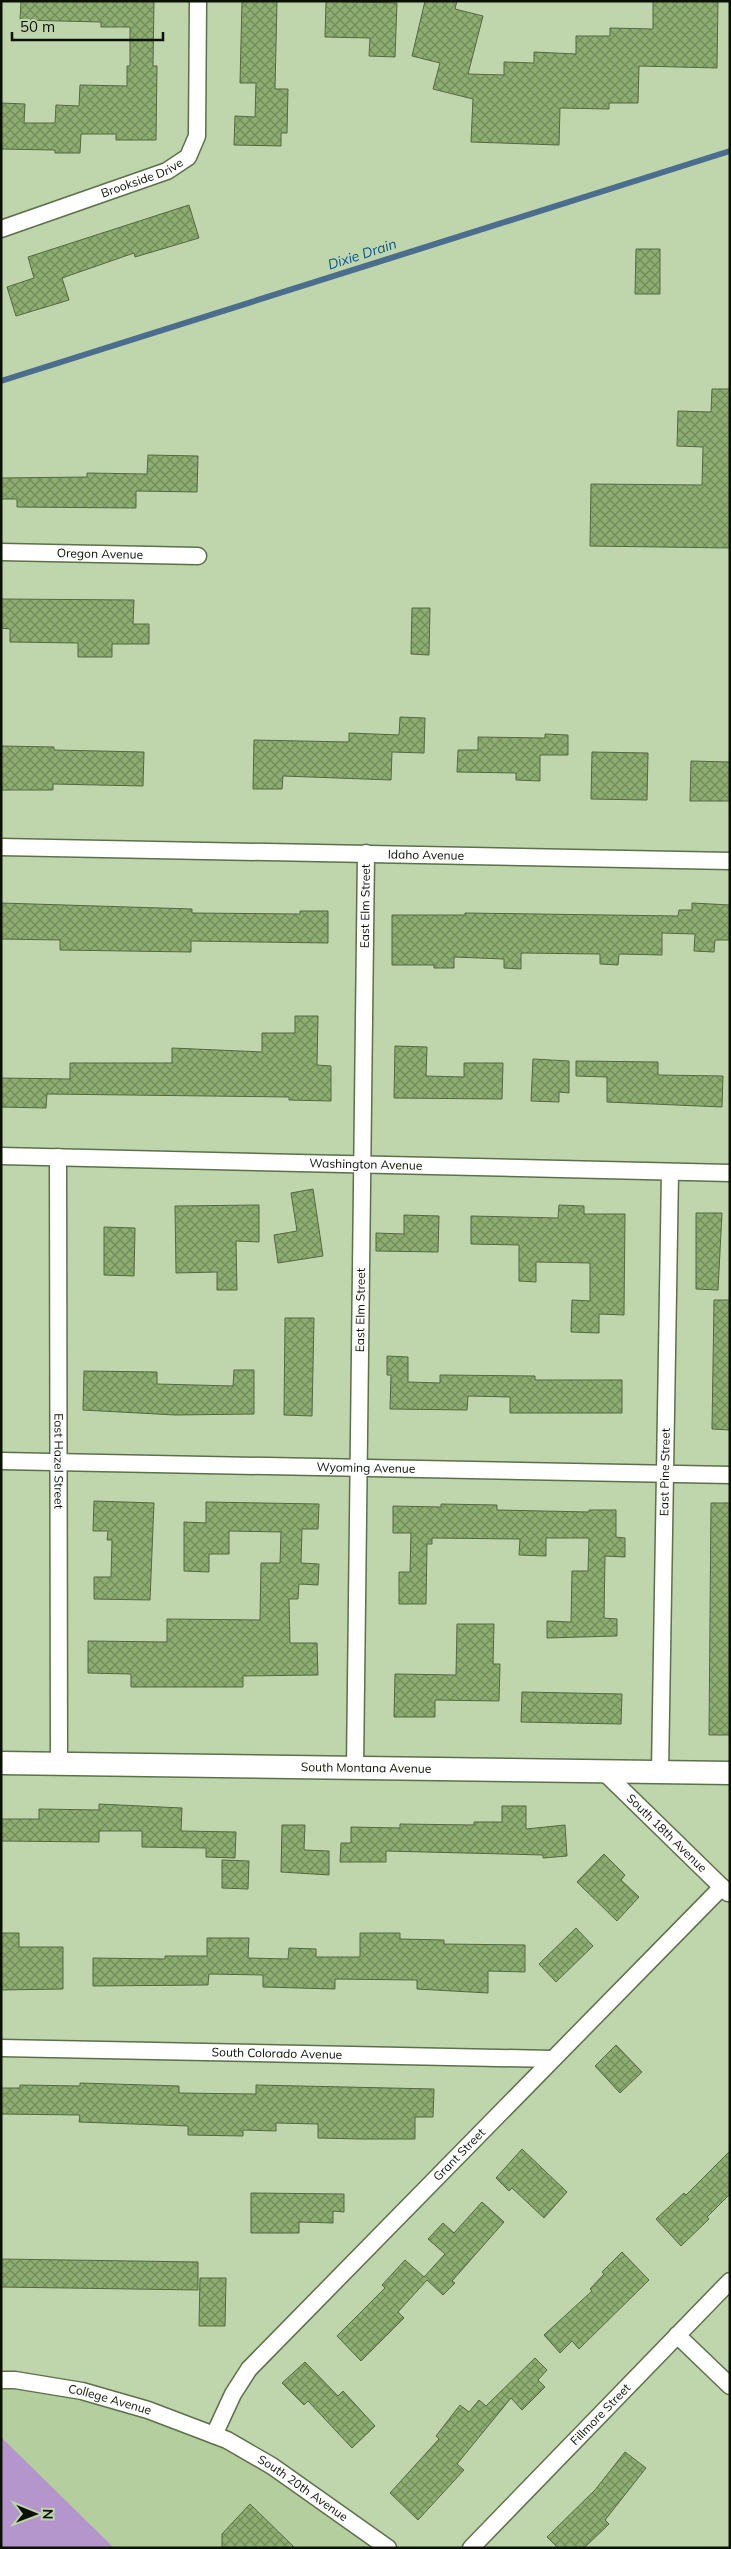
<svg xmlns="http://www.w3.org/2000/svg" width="731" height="2549" viewBox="0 0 731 2549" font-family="Mulish,sans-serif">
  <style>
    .built { fill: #b4ce9d }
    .park { fill: #b495cc }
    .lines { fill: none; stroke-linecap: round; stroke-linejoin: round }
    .stream { stroke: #4b6e8e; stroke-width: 6 }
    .building { fill: url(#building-cross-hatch); stroke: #546842 }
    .street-casing { stroke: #5c704a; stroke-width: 19 }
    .secondary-casing { stroke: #5c704a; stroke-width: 25 }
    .street { stroke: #fff; stroke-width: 16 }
    .secondary { stroke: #fff; stroke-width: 22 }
    .labels { text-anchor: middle; stroke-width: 5; stroke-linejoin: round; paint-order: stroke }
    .street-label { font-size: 12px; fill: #0b1205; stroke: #bfd6ac }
    .water-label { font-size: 14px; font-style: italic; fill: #065391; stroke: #bfd6ac }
  </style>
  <defs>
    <pattern id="building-cross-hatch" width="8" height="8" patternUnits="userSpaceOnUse" patternTransform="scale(1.25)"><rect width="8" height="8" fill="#8ead70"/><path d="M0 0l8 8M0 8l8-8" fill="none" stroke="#728b5a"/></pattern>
  </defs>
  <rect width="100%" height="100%" fill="#bfd6ac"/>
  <path class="built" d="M1,2380H15L227,2440L388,2548H1Z"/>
  <path class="park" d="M1,2437L114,2548H1Z"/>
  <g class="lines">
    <path class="stream" d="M1,381L730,151"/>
  </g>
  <path class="building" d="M21,1H154L153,66H157L156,140H116V134H81L80,153H55V150L1,149V103L25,104L24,123H55L56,105L79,106L80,85L127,86V66H130V27H101V22L20,20Z
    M242,1H277L275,89H288L287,133H281V146L234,145L235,116L255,117L256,83H240Z
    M326,1L397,3L395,57L369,56L370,38L325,37Z
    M425,1H457L455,9L483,16L468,74L504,75V62L534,63V52L576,54V36H610V28L653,29V1H718L717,68L639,66L638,103H609V109L560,108L559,145L471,142L473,99L433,89L440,63L412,56Z
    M189,205L199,238L135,257L134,253L62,278L69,300L16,316L7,287L34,278L28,257Z
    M636,249H660V294H635Z
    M712,389H730V548L590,546L591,484L702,485L703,447L677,446L678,411L711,412Z
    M148,455L198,456L197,492L136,491V508L17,507V499H1V478L87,477V473L147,474Z
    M1,599L134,600L133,624H149V644H112V657H78V643L10,642V629L1,628Z
    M412,608H430L429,655L411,654Z
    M400,717L425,718L424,753L392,752L391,780L283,776L282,789H253L254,740L349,742V733L399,735Z
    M545,734L568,735V755H540V781L516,780V773L457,772L458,750H478V737L545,738Z
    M1,746L54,747V750L144,752L143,786L53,784V790H1Z
    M592,752L648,753L647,800L591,799Z
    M691,761L730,762V801H690Z
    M1,903L192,909V913L300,914V911H328V943L191,941V952L60,950V940L1,939Z
    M692,903L730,905V940H715L714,952L694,951L695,934L662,933V955L619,954L618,965L600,964V954L521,953V969L504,968V959L454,957V968H434V965H392V915H465V913L678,916L679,910H692Z
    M295,1016H318L317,1065L331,1066V1101L289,1100V1097L47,1094L46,1108L1,1107V1078L70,1079V1063H172V1048L262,1052V1033H295Z
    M395,1046L427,1047L426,1076L464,1077V1063H503L502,1099L394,1098Z
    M533,1059L569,1061V1093L559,1092V1102L531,1101Z
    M576,1061L658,1062V1075L723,1076L722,1107L607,1102V1077L576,1076Z
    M313,1189L323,1256L278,1263L274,1235L297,1231L291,1193Z
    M259,1205V1242L236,1241L237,1290H217V1272L176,1273L175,1206Z
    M559,1205L584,1206V1214H625L624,1315L599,1314V1333L571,1332L572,1300L590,1301V1263L536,1262V1282L519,1281V1245L471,1244V1216L558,1218Z
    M696,1213H722L718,1290L696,1289Z
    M404,1215L439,1216L438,1252L376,1251V1233L404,1234Z
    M104,1227L135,1228L134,1276L104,1275Z
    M714,1300H730V1430L712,1429Z
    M285,1318H314L312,1416L284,1415Z
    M387,1356L408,1357V1382L440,1383V1375L535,1376V1380H622V1413H510V1397L468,1396L467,1410L390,1409L391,1375H387Z
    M234,1370H254V1414L175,1415L83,1410L84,1371L157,1372V1384L233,1386Z
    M94,1501L154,1503L150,1600L94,1599V1577H111L112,1540H107L108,1531H93Z
    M206,1502L319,1504L318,1529H302L301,1563L319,1564L318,1585L299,1584L298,1599H289L290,1643H317L318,1675L243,1676V1687H131V1674L88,1673V1641L167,1642V1619L260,1620L261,1563H280L281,1532L229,1531V1554H209V1572L184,1571V1522L206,1523Z
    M711,1503H730V1735H709Z
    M441,1504L497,1505V1510L589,1512V1510H616V1537L625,1538V1557L605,1556L604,1618L617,1619V1636L547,1638V1621L571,1622L572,1571H588L589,1538H546V1556L519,1555L520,1539L432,1538V1544H427L426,1604H399V1572H410L411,1533H393V1506L441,1507Z
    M457,1624H494L493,1664H500L499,1701L435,1700V1717H394L395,1674L456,1675Z
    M522,1692L622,1694L621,1724L521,1722Z
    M99,1804L182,1808L181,1831L236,1832L235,1858L206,1857V1848L142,1847V1831H99V1842L1,1841V1819H39V1809L99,1810Z
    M502,1806H526V1829L565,1825L567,1856L543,1858V1855L386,1851V1862H340L341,1843H351V1827L400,1828V1824L474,1825V1822H502Z
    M282,1825H305L304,1850L329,1851V1875L281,1872Z
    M604,1854L625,1875L621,1880L639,1897L617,1921L577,1882Z
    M222,1860L249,1861L248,1889L222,1888Z
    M576,1928L593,1946L556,1982L539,1964Z
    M1,1933H19V1947H63V1989L1,1990Z
    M360,1933H400V1939L444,1940V1944L525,1945V1972L488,1971V1993L417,1989V1980L335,1979V1989L263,1987V1975L209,1974L208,1985L93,1986V1958L165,1959V1956H207V1938H249L248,1958L288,1959L289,1948L316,1949V1957H360Z
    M616,2045L642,2072L620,2093L595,2066Z
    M80,2083L179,2086V2093L256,2094V2085L434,2089L433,2117H415V2139H361L318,2138V2124L276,2123V2131L243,2130V2136L188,2135V2126L79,2122L80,2115L1,2114V2088H20V2085L80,2086Z
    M522,2149L567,2192L544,2218L512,2188L509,2191L496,2178Z
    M730,2151V2194L707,2217L709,2219L681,2246L656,2219L684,2193L686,2195Z
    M251,2193L344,2194V2212L333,2211V2223L299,2222V2233H251Z
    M482,2202L504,2222L452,2281L455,2283L443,2295L427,2280L398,2312L404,2318L361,2361L337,2336L385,2288L382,2285L405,2260L424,2277L445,2254L428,2239L443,2223L454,2233Z
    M622,2252L649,2280L579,2349L572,2341L560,2353L544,2335L592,2291L590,2289L604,2274L602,2272Z
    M1,2259L198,2262V2290L1,2287Z
    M200,2278H226L225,2326H199Z
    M535,2358L547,2370L538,2380L545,2387L522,2410L511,2398L457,2464L464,2470L418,2520L390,2493L439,2439L436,2436L460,2405L469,2412L479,2400L486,2406Z
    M305,2362L338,2396L343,2391L375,2426L352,2448L308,2401L304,2405L282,2383Z
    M625,2452L646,2468L605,2520L609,2524L584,2548H558L547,2537L595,2490Z
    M250,2504L295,2548H222V2534Z"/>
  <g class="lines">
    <g class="street-casing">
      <g id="street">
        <path id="s1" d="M1,229L167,171L188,157L197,136L198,1"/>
        <path id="s2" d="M1,552L198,556"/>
        <path id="s3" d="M1,847L730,861"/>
        <path id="s4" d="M1,1156L730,1173"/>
        <path id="s5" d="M58,1157L59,1764"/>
        <path id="s6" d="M1,1461L730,1475"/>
        <path id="s7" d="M355,1768L366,853"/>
        <path id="s8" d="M603,1771L728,1893"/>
        <path id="s9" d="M660,1772L670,1172"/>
        <path id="s10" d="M1,2048L552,2059"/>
        <path d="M677,2335L730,2386"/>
        <path id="s11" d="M1,2380H15L82,2391L148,2410L227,2440L272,2466L388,2548"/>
        <path id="s12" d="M214,2435L233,2394L249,2369L722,1887"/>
        <path id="s13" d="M471,2548L730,2281"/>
      </g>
    </g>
    <g class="secondary-casing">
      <g id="secondary">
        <path id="s14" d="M1,1763L730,1773"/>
      </g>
    </g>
    <use href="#street" class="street"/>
    <use href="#secondary" class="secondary"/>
  </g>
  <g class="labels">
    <g class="street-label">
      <text dy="4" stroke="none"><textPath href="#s1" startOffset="150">Brookside Drive</textPath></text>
      <text dy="4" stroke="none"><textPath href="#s2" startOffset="99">Oregon Avenue</textPath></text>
      <text dy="4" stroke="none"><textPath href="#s3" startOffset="425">Idaho Avenue</textPath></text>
      <text dy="4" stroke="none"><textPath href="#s7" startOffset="862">East Elm Street</textPath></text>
      <text dy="4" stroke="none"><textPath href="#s4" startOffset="365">Washington Avenue</textPath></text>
      <text dy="4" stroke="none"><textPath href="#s7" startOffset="458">East Elm Street</textPath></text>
      <text dy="4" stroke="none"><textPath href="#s5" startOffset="304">East Hazel Street</textPath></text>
      <text dy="4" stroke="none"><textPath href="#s6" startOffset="365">Wyoming Avenue</textPath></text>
      <text dy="4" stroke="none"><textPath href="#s9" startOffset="300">East Pine Street</textPath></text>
      <text dy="4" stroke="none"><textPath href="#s14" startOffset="365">South Montana Avenue</textPath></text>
      <text dy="4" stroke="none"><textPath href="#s8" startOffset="89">South 18th Avenue</textPath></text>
      <text dy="4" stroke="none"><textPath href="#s10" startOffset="276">South Colorado Avenue</textPath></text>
      <text dy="4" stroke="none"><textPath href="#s12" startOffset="375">Grant Street</textPath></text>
      <text dy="4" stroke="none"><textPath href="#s11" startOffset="111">College Avenue</textPath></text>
      <text dy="4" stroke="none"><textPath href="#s13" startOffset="186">Fillmore Street</textPath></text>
      <text dy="4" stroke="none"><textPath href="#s11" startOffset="325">South 20th Avenue</textPath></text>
    </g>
    <g class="water-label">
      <text transform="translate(362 254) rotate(-18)" y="5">Dixie Drain</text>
    </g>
  </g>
  <rect width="731" height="2549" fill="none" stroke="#0b1205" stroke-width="5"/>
  <g transform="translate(35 2514) rotate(91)" stroke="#bfd6ac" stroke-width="4" paint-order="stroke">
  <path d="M0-4L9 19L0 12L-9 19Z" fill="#0b1205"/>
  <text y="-8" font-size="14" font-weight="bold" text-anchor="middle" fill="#0b1205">N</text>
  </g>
  <path d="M12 32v8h151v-8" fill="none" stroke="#0b1205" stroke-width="2.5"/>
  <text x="20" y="32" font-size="15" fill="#0b1205" stroke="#bfd6ac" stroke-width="4" paint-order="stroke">50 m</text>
</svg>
